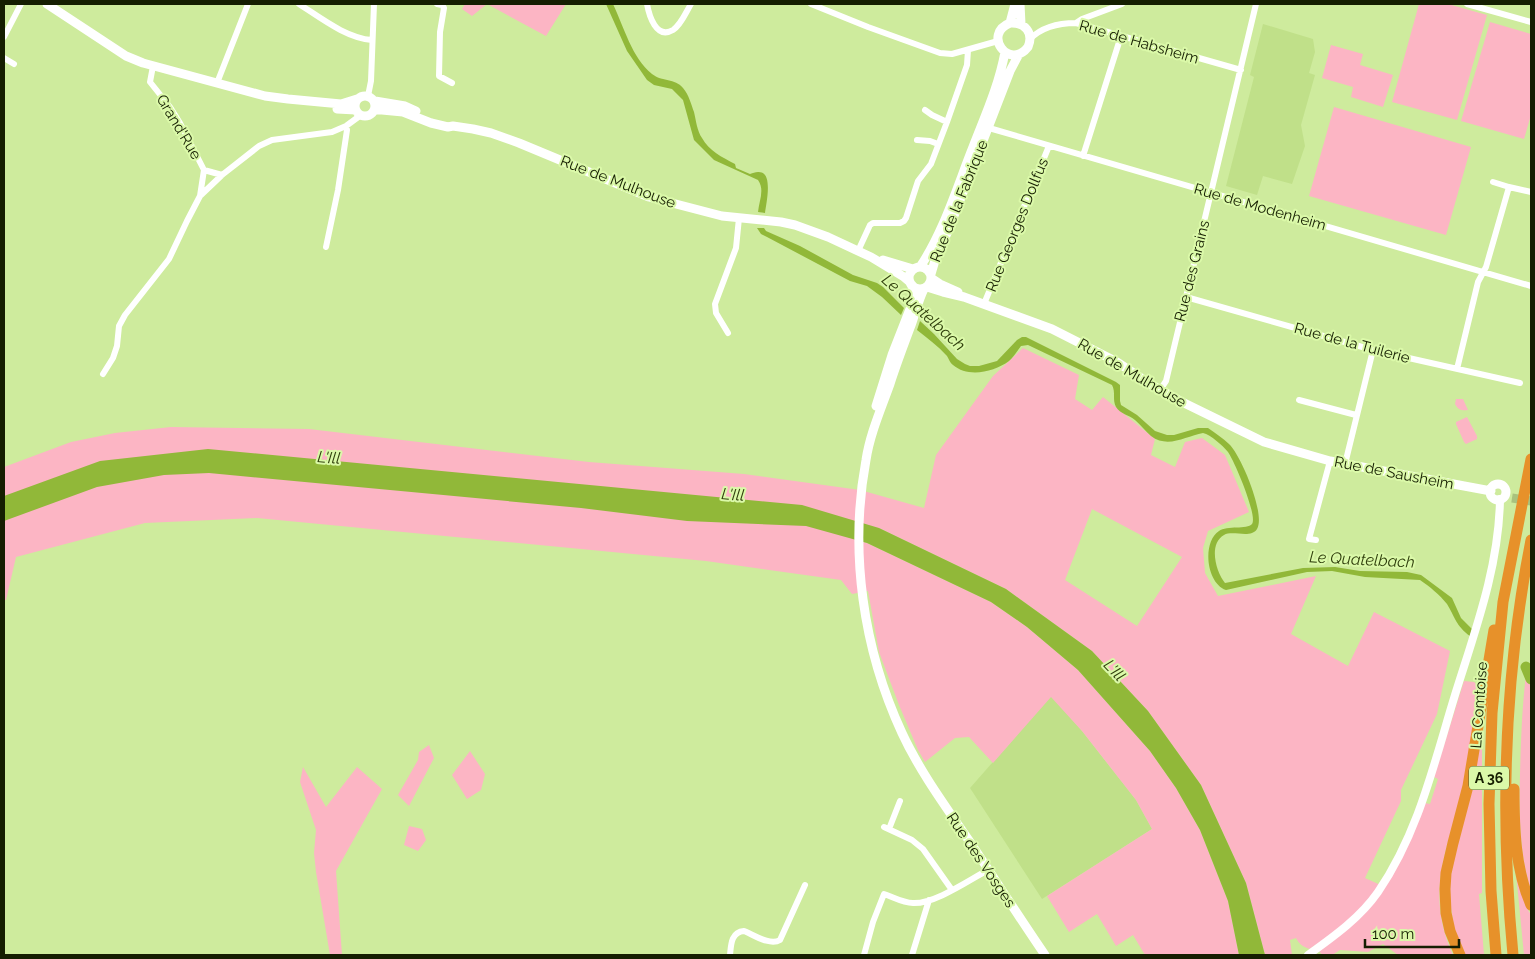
<svg xmlns="http://www.w3.org/2000/svg" width="1535" height="959" viewBox="0 0 1535 959" font-family="Raleway,sans-serif">
  <style>
    .built { fill: #c0e089 }
    .green { fill: #fcb5c4; fill-rule: evenodd }
    .water { fill: #91b839 }
    .lines { fill: none; stroke-linecap: round; stroke-linejoin: round }
    .river { stroke: #91b839; stroke-width: 11 }
    .secondary-tunnel { stroke: #a9c27e; stroke-width: 9; stroke-dasharray: 9 4.5; stroke-linecap: butt }
    .minor { stroke: #fff; stroke-width: 6 }
    .tertiary { stroke: #fff; stroke-width: 8 }
    .secondary { stroke: #fff; stroke-width: 9 }
    .motorway { stroke: #e7912a; stroke-width: 11 }
    .labels { text-anchor: middle; stroke-width: 4; stroke-linejoin: round; paint-order: stroke }
    .shield { fill: #dbf9a9; stroke: #506033; stroke-width: 1 }
    .shield-label { font-size: 14px; font-weight: bold; fill: #151e01 }
    .street-label { font-size: 15px; fill: #151e01; stroke: #dbf9a9 }
    .water-label { font-size: 16px; font-style: italic; fill: #303f0d; stroke: #dbf9a9 }
  </style>
  <rect width="100%" height="100%" fill="#ceeb9d"/>
  <path class="built" d="M1263,24L1313,39L1315,52L1309,73L1315,75L1301,125L1305,146L1292,184L1263,176L1257,195L1226,186L1254,77L1250,75Z
    M1051,696L1082,731L1136,800L1152,829L1042,899L970,788Z"/>
  <path class="green" d="M465,4H566L546,36L487,4L472,16L462,9Z
    M1419,4H1448L1487,15L1457,120L1392,102Z
    M1490,22L1531,34V115L1524,139L1461,121Z
    M1331,45L1363,54L1360,65L1393,75L1383,107L1351,97L1353,87L1322,78Z
    M1334,107L1471,147L1446,235L1309,196Z
    M1023,348L1079,375L1075,399L1092,410L1103,397L1155,439L1151,455L1175,467L1185,442L1202,438L1225,455L1249,512L1208,531L1203,548L1205,573L1218,596L1316,576L1291,634L1348,666L1374,612L1450,651L1437,714L1401,790V801L1365,878L1385,887C1402,860 1415,833 1425,803L1430,804L1438,779L1434,777L1464,681L1474,682L1476,684L1477,689C1474,718 1471,748 1465,777C1452,843 1422,887 1453,955H1398L1383,944L1368,952L1340,950L1332,955H1322L1315,945L1310,949C1303,947 1299,944 1296,938L1290,940L1292,955H1265L1246,883L1201,785L1148,711L1092,651L1006,589L879,528L856,540L867,543L991,602L1027,627L1078,670L1150,751L1176,788L1200,830L1228,901L1239,955H1145L1133,935L1116,946L1097,914L1069,932L1047,896L1152,829L1136,800L1082,731L1051,697L993,763L969,737L955,738L925,762L918,750L899,705L879,652L868,591L852,594L841,580L706,561L257,518L145,523L16,557L6,600H4V467L71,442L115,433L171,427L309,429L589,462L744,474L860,490L924,508L936,455L993,376ZM1092,509L1182,557L1137,626L1065,580Z
    M1456,399H1463L1468,410C1462,411 1458,410 1455,404Z
    M1467,417L1477,436V439L1466,444L1464,442L1456,424V422Z
    M1526,674H1531V891C1519,853 1519,813 1520,774C1521,739 1522,708 1526,674Z
    M1482,722V893L1479,894L1484,955H1464L1454,927L1448,889Z
    M429,745L434,758L409,806L398,795L418,760L419,752Z
    M470,751L485,774L481,790L467,799L452,775Z
    M303,767L326,807L357,767L382,789L336,871L342,955H330L316,872L314,853L316,830L300,782Z
    M409,826L422,829L426,840L418,851L404,845Z
    M1515,863L1528,910L1531,915V955H1524Z"/>
  <path class="water" d="M606,4H613C624,27 632,58 652,74C662,82 675,78 683,88C689,95 691,104 694,112C696,120 697,131 702,138C709,151 722,157 735,164L736,168L750,174C753,173 755,172 758,172C774,171 766,204 765,213L758,212C759,201 765,190 758,180L714,160L694,140L683,100L672,89L654,85L647,80L627,51Z
    M757,228H764L766,231L800,246L853,275L877,283L883,287L904,308L901,315L882,297L867,286L850,281L767,237L761,234Z
    M920,321L934,334L957,359L965,364L970,366H979L997,361L1017,340L1022,337H1026L1116,382L1120,385V401L1121,405L1137,415L1155,431L1167,435H1174L1198,428H1208C1215,433 1223,438 1229,444C1241,455 1266,515 1257,529C1251,539 1233,530 1224,535C1208,544 1216,572 1225,583L1303,568L1335,567L1360,571L1407,572L1421,575L1452,598L1461,618L1472,629L1470,636C1456,626 1455,617 1447,604C1440,595 1429,586 1420,580L1365,577L1332,571L1307,572L1226,590C1206,583 1202,542 1219,531C1227,525 1247,530 1252,524C1258,516 1234,460 1228,452C1222,445 1211,435 1203,433C1186,436 1168,449 1151,436C1145,431 1141,425 1135,420C1129,415 1120,414 1116,407C1112,400 1116,392 1112,385L1028,345L1021,346C1017,351 1014,357 1009,361C994,372 968,378 953,365C950,363 949,359 947,356C938,346 927,338 917,330Z
    M208,449L802,505L879,528L1006,589L1092,651L1148,711L1201,785L1246,883L1265,955H1239L1228,901L1200,830L1176,788L1150,751L1078,670L1027,627L991,602L867,543L806,526L687,521L581,508L209,473L164,475L97,487L4,521V496L100,461Z"/>
  <g class="lines">
    <path class="river" d="M1526,667L1531,679"/>
    <path class="secondary-tunnel" d="M1512,498L1531,501"/>
    <path class="minor" d="M299,4C321,18 346,38 372,40
      M437,4L442,5L444,8L440,32L439,76L452,83
      M647,4C649,15 656,40 673,30C681,25 686,12 691,4
      M811,4L868,27L940,53L952,54L998,41
      M1467,4L1531,22
      M1076,23L1082,19L1122,4
      M4,37L21,4
      M1030,39C1042,27 1060,23 1076,23L1241,70
      M4,58L14,64
      M153,66L150,82L170,107L180,123L204,170L222,175
      M217,83L248,4
      M368,96L371,81L374,4
      M925,110L932,115L947,122
      M989,128L1531,286
      M917,140L930,141L938,144
      M1083,156L1121,36
      M1509,187L1531,192
      M201,195L222,175L259,146L272,140L332,132L346,126L361,115
      M326,247L338,190L347,130L346,126
      M858,251L870,225L873,223H900L904,221L906,218L918,181L931,164L947,122L967,65L968,50
      M1186,297L1373,350L1520,383
      M984,304L1049,146
      M728,333L716,313L715,304L736,248L739,218
      M1457,369L1478,282L1486,267L1509,187L1493,182
      M103,374L113,358L117,346L119,326L125,315L169,259L187,221L200,196L204,170
      M1160,390L1166,381L1256,4
      M1299,400L1356,415
      M1345,464L1373,350
      M1316,540L1309,539L1330,461
      M884,827L912,840L923,849L952,890
      M889,829L900,801
      M730,955C731,945 731,932 744,931C754,935 770,946 780,940L805,885
      M864,955L873,922L884,894C893,897 903,903 913,903C935,904 969,880 988,870
      M912,955L929,900"/>
    <path class="tertiary" d="M1308,955C1333,937 1360,918 1378,892C1419,832 1434,763 1455,695C1475,631 1499,567 1500,499"/>
    <path class="secondary" d="M47,4L126,56L143,63L265,96L288,99L341,104L357,99
      M1020,4L1021,24
      M1010,23C1025,22 1034,33 1028,47C1009,71 982,34 1010,23L1015,4
      M355 106a10 10 0 1 1 20 0a10 10 0 1 1-20 0Z
      M375,101L405,106L416,111
      M337,109L356,110
      M375,110H382L403,112L431,123L448,127L453,126L473,129L491,133L519,143L649,197L722,216L781,222L795,225L828,237L871,257L904,277L910,282
      M883,260L913,269
      M909 278a11 11 0 1 1 22 0a11 11 0 1 1-22 0Z
      M920,267C944,231 957,187 973,147C985,116 999,85 1005,52
      M931,274L936,257L948,231L1010,71L1019,54
      M931,278L940,284L958,292
      M927,287L943,292L964,297L1052,329L1117,362L1150,384L1180,401L1264,442L1330,461L1491,491
      M924,289C918,301 915,315 910,328C903,347 896,365 890,384C881,409 870,434 866,460C849,551 863,649 902,733C921,774 949,811 974,848C998,884 1021,920 1045,955
      M876,406L892,355L912,304L913,297L912,285
      M1490 492a8 8 0 1 1 16 0a8 8 0 1 1-16 0Z"/>
    <path class="motorway" d="M1514,789C1514,827 1515,869 1531,905
      M1460,955L1450,931L1446,913L1445,889L1446,873L1453,843L1468,786L1494,630
      M1496,955L1491,891L1489,804L1492,713L1503,602L1531,459
      M1513,955C1500,818 1504,676 1531,540"/>
  </g>
  <g class="labels">
    <rect class="shield" x="1469" y="766.5" width="40" height="23" rx="4"/>
    <g class="shield-label">
      <text x="1489" y="783">A 36</text>
    </g>
    <g class="street-label">
      <text transform="translate(1139 42) rotate(16)" y="5">Rue de Habsheim</text>
      <text transform="translate(179 127) rotate(59)" y="5">Grand'Rue</text>
      <text transform="translate(618 182) rotate(21)" y="5">Rue de Mulhouse</text>
      <text transform="translate(959 201) rotate(-68)" y="5">Rue de la Fabrique</text>
      <text transform="translate(1260 207) rotate(16)" y="5">Rue de Modenheim</text>
      <text transform="translate(1017 225) rotate(-68)" y="5">Rue Georges Dollfus</text>
      <text transform="translate(1192 271) rotate(-76)" y="5">Rue des Grains</text>
      <text transform="translate(1352 343) rotate(15)" y="5">Rue de la Tuilerie</text>
      <text transform="translate(1132 373) rotate(30)" y="5">Rue de Mulhouse</text>
      <text transform="translate(1394 473) rotate(11)" y="5">Rue de Sausheim</text>
      <text transform="translate(1479 705) rotate(-86)" y="5">La Comtoise</text>
      <text transform="translate(981 860) rotate(56)" y="5">Rue des Vosges</text>
    </g>
    <g class="water-label">
      <text transform="translate(924 312) rotate(42)" y="6">Le Quatelbach</text>
      <text transform="translate(329 457) rotate(5)" y="6">L'Ill</text>
      <text transform="translate(733 494) rotate(5)" y="6">L'Ill</text>
      <text transform="translate(1362 559) rotate(3)" y="6">Le Quatelbach</text>
      <text transform="translate(1115 670) rotate(47)" y="6">L'Ill</text>
    </g>
  </g>
  <rect width="1535" height="959" fill="none" stroke="#151e01" stroke-width="10"/>
  <path d="M1365 939v8h94v-8" fill="none" stroke="#151e01" stroke-width="2.5"/>
  <text x="1372" y="939" font-size="15" fill="#151e01" stroke="#dbf9a9" stroke-width="4" paint-order="stroke">100 m</text>
</svg>
